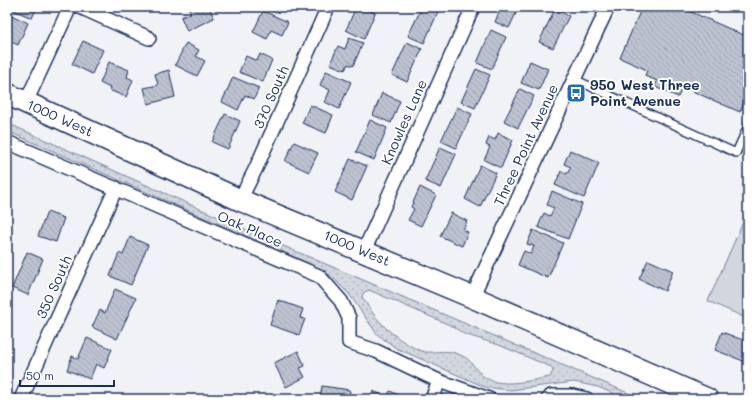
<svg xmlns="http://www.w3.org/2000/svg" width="755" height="406" viewBox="0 0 755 406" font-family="Mali,sans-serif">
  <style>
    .green { fill: url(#green-dots); stroke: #76829e; fill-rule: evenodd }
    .pitch { fill: #d2d6df; stroke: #76829e }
    .building { fill: url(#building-back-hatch); stroke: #1b2f5e }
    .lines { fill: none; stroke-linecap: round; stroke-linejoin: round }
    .service-casing { stroke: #1b2f5e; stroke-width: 10 }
    .minor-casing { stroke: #1b2f5e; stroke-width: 16 }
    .primary-casing { stroke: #1b2f5e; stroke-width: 24 }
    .service { stroke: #fff; stroke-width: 7 }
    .minor { stroke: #fff; stroke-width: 13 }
    .primary { stroke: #fff; stroke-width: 21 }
    .labels { text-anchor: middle; stroke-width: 4; stroke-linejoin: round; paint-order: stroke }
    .poi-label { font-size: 14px; font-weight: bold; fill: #1b2f5e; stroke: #fff; text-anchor: start }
    .street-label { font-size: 14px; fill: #1b2f5e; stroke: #fff }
  </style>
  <defs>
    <pattern id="green-dots" width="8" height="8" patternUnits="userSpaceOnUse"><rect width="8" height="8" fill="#d2d6df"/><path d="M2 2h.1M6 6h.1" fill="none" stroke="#b4b8c2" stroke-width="1.8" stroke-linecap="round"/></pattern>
    <pattern id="building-back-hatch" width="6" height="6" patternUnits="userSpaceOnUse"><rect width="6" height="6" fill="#bcc2d0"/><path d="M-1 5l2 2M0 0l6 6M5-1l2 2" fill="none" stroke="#a1a7b5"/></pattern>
  </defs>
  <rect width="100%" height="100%" fill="#f1f2f5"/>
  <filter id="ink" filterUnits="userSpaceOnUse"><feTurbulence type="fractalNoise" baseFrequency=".025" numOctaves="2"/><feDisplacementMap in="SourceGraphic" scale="8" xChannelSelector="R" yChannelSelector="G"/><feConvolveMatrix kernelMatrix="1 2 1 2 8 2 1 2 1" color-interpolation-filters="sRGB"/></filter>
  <g filter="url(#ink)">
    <path class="green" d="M7,123L281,245L642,399H626L598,387L574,382L510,390L485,387L396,348L377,334L349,294L331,276L308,263L7,131ZM369,290L452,326L464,334L499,345L551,367L553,371L550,377C531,380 498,390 482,375C472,366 472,359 458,354C447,349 436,353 425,352C413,350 390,333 382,324C374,316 368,306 362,297L363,293Z"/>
    <path class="pitch" d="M748,211V319L708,301Z"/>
    <path class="building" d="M14,7H37L32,18L13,10Z
      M188,7H209L214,18L187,31L181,17L191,13Z
      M356,7H361L375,13L364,39L346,30Z
      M422,7H427L438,12L424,43L408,36Z
      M501,7H519L509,28L495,22Z
      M642,7H680L748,37V95L740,112L683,87L678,97L655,87L657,81L645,76L647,70L620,58Z
      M555,9L569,16L553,48L539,42Z
      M263,11L288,22L282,35L271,30L267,39L253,32Z
      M9,14L28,23L18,45L7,40L9,34L7,33V18Z
      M491,30L506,37L492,69L477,63Z
      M349,38L363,43L353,66L348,64L345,70L330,64L338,46L345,49Z
      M83,41L103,50L92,74L72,64Z
      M407,42L422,49L407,82L392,75Z
      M186,43L199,50L196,56L205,61L197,76L175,65Z
      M260,54L272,60L263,82L239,72L246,56L257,61Z
      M530,61L548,69L539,90L521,83Z
      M109,62L129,70L127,77L133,80L126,97L109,90L110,88L100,83Z
      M476,69L490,75L475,108L461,102Z
      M169,70L175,97L148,104L144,88L158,85L155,74Z
      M326,71L351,82L339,109L325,102L330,90L320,85Z
      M233,77L259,88L254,99L245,95L238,110L222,102Z
      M520,89L534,96L518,128L504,121Z
      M382,93L400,101L391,123L373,115Z
      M310,105L333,115L326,133L302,123Z
      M457,107L472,114L456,148L441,141Z
      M225,114L240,121L228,149L212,142Z
      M370,120L387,128L374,160L356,152Z
      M498,133L513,140L501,168L484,160L490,147L486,145L489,137L495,140Z
      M294,142L318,153L309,172L285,161Z
      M440,147L456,154L441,188L425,181Z
      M570,150L599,163L584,198L555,185L561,171L567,174L571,167L564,164Z
      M350,159L367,166L352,200L335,192Z
      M480,165L496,173L480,207L465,199Z
      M420,187L436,195L421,226L408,220L414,209L411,207Z
      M552,191L582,204L568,239L538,227L544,213L550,216L554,208L547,205Z
      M47,212L64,218L56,242L38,236Z
      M451,213L467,221L463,230L468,232L462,246L440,236Z
      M533,230L563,243L548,278L518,265L524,251L531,254L534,246L527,244Z
      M130,237L148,245L131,285L110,276L119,253L123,255Z
      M27,252L43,259L28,295L12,288Z
      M648,260L673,271L665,291L639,279Z
      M115,289L136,298L117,339L92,327L100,310L105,313Z
      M278,300L303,309L300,318L305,319L299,335L270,325Z
      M722,332L748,342V358L746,362L715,350Z
      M87,338L112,349L104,368L96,364L90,379L67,370L72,356L78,359Z
      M298,351L305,366L300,368L305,377L286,387L274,363Z
      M322,386L350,390L349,399H320Z
      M373,391L387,397L390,391L405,398L404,399H369Z"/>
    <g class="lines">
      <g class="service-casing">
        <path id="service" d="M574,79L736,153L748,126"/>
      </g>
      <g class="minor-casing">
        <path id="minor" d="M80,7L149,38
          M26,102L70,7
          M7,142L319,276L341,301L349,318V342L376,351L439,381L489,399
          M240,200L256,168L328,7
          M364,251L473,7
          M472,297L608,7
          M21,399L116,188
          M432,399L439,381
          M548,399L551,396H573L587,399"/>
      </g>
      <g class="primary-casing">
        <path id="primary" d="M7,94L240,200L472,297L707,399"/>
      </g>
      <use href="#service" class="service"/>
      <use href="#minor" class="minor"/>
      <use href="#primary" class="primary"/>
    </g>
  </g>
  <defs>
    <g id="bus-square" transform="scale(1)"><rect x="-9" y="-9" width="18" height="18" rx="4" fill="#1f6fb2" stroke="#fff"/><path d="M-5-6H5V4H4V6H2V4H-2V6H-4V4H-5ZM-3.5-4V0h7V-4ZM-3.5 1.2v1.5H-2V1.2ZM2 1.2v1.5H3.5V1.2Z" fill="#fff"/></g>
  </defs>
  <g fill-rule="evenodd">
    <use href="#bus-square" x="576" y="93"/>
  </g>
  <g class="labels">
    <g class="poi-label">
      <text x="590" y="90">950 West Three<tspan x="590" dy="16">Point Avenue</tspan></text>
    </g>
    <g class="street-label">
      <text transform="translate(271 97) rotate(-66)" y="5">370 South</text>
      <text transform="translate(60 118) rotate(24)" y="5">1000 West</text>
      <text transform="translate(404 122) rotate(-66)" y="5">Knowles Lane</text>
      <text transform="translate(526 145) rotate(-65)" y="5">Three Point Avenue</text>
      <text transform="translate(250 229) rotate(24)" y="5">Oak Place</text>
      <text transform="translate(357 248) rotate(23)" y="5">1000 West</text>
      <text transform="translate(54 287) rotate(-66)" y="5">350 South</text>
    </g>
  </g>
  <rect width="755" height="406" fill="none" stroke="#fff" stroke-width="24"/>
  <rect x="12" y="12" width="731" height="382" fill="none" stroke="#1b2f5e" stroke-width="1.5" filter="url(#ink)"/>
  <path d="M20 380v6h94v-6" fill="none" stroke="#1b2f5e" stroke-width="2"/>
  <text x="26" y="380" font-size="12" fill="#1b2f5e" stroke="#ffffff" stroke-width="3" paint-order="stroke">50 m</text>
</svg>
